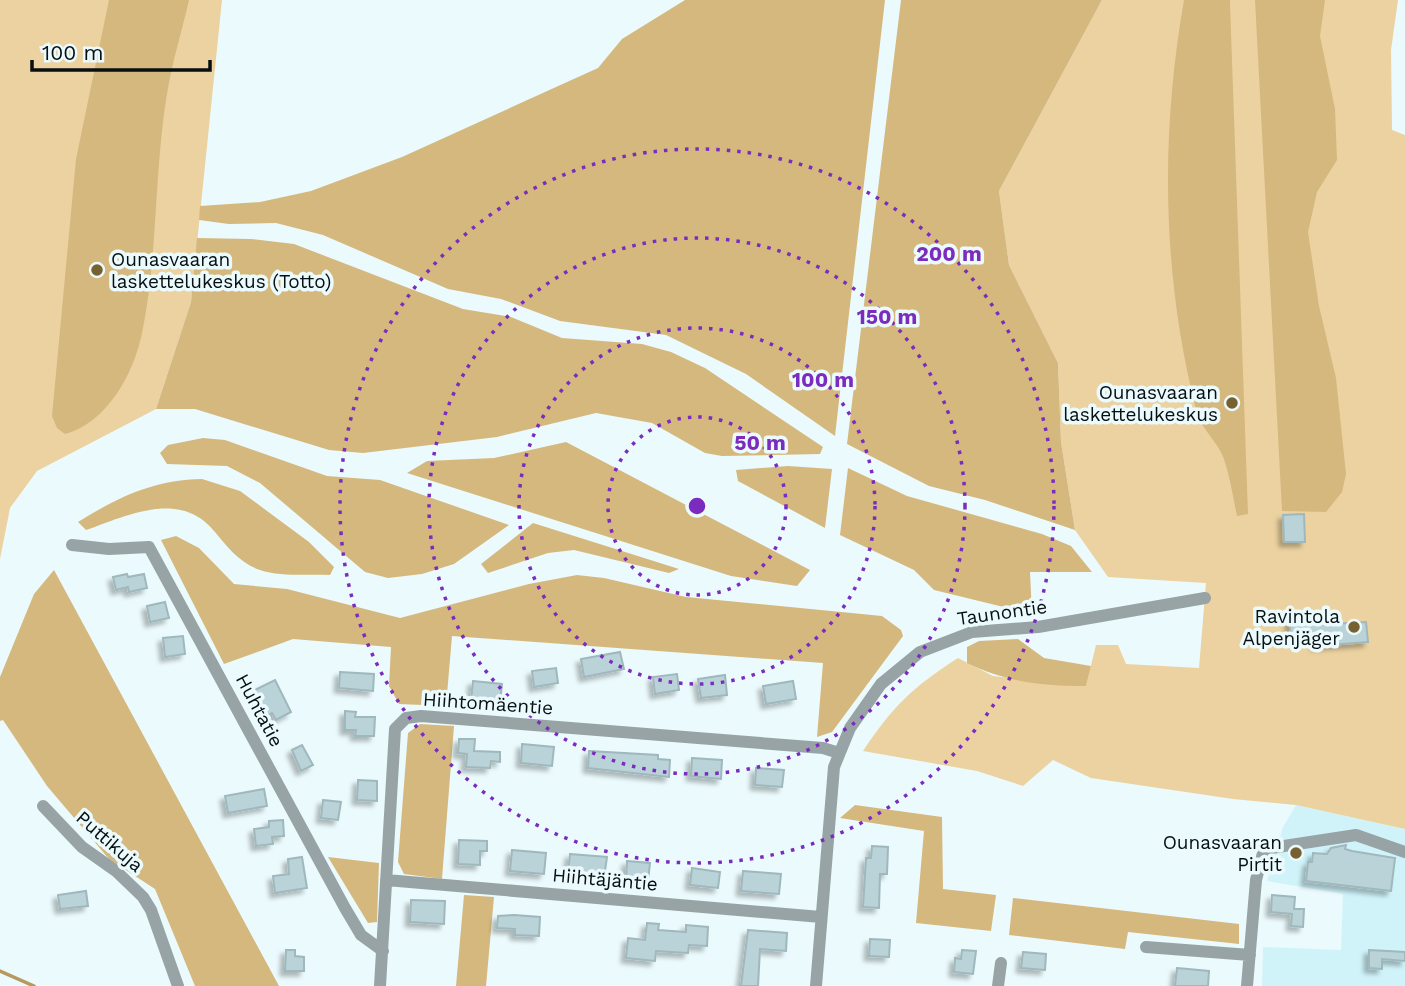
<svg xmlns="http://www.w3.org/2000/svg" width="1405" height="986" viewBox="0 0 1405 986" font-family="'Work Sans',sans-serif">
  <style>
    .built { fill: #d0f3fa }
    .green { fill: #ebd2a0 }
    .forest { fill: #d5b87e }
    .lines { fill: none; stroke-linecap: round; stroke-linejoin: round }
    .stream { stroke: #b5995f; stroke-width: 3.5 }
    .building { fill: #bad3d8; stroke: #9fb8bc; stroke-width: 2; filter: url(#shadow) }
    .minor { stroke: #98a3a5; stroke-width: 12 }
    .ring { fill: none; stroke: #7b2cbf; stroke-width: 3.5; stroke-dasharray: 3.5 7 }
    .poi-dot { fill: #786131; stroke: #ebfafd; stroke-width: 2.5 }
    .labels { text-anchor: middle; stroke-width: 7; stroke-linejoin: round; paint-order: stroke }
    .poi-label { font-size: 19px; fill: #070f11; stroke: #ebfafd; text-anchor: end }
    .street-label { font-size: 19px; fill: #070f11; stroke: #ebfafd }
    .centre { fill: #7b2cbf; stroke: #ebfafd; stroke-width: 3.5 }
    .ring-label { font-size: 21px; text-anchor: middle; font-weight: bold; fill: #7b2cbf; stroke: #ebfafd; stroke-width: 7; stroke-linejoin: round; paint-order: stroke }
  </style>
  <defs>
    <filter id="shadow"><feDropShadow dx="-4.5" dy="4.5" stdDeviation="2" flood-color="#0004"/></filter>
  </defs>
  <rect width="100%" height="100%" fill="#ebfafd"/>
  <path class="built" d="M1296,805L1405,829V986H1262L1263,947L1341,950L1343,894L1267,881L1283,827Z"/>
  <path class="green" d="M0,0H222L191,302L156,409L37,471L10,508L0,559Z
    M1102,0H1398L1391,50L1392,130L1405,135V829L1296,805L1233,799L1091,778L1053,760L1023,786L977,771L863,751C893,706 913,687 958,658L993,676L1086,686L1096,645H1118L1126,664L1199,668L1206,583L1108,577L1075,530L1061,442L1058,363L1009,265L999,191Z"/>
  <path class="forest" d="M109,0H189C182,31 172,62 167,94C154,171 158,257 142,333C134,373 107,423 65,434L57,428L52,416L76,159Z
    M685,0H885L835,436L746,374L666,335L560,321L501,299L448,289L323,235L276,223L229,224L199,220L200,206L260,202L311,191L402,157L598,68L622,39Z
    M901,0H1102L999,191L1009,265L1058,363L1061,442L1075,530L985,500L929,486L847,444Z
    M1184,0H1230V4L1248,514L1237,516C1233,497 1230,477 1224,459C1218,442 1202,430 1197,413C1162,278 1160,137 1184,0Z
    M1255,0H1325L1320,36L1335,109L1337,160L1317,192L1308,232L1319,306L1336,378L1346,474L1342,492L1326,512L1282,511Z
    M197,238L251,239L294,244L463,309L511,317L562,338L642,344L671,352L705,368L823,447L820,454L722,456L705,453L652,423L596,413L497,437L363,453L329,450L195,409H156L191,302Z
    M203,438L225,440L327,476L380,480L509,525L454,564L422,574L388,578L365,572L260,483L227,466L167,464L160,453L168,445Z
    M566,442L810,570L797,586L731,576L407,473L427,461L494,458Z
    M788,466L832,469L825,528L738,481L736,470Z
    M848,468L907,496L1042,534L1071,546L1092,572H1030L1032,614L934,590L914,570L840,535Z
    M202,479L240,491L309,542L334,567L330,575C309,574 280,577 260,570C241,564 227,547 215,532C181,489 128,515 86,530L78,522C118,497 154,480 202,479Z
    M533,523L679,569L669,573L574,550L548,553L488,573L481,564Z
    M176,536L199,548L234,584L287,589L400,618L529,584L577,575L604,578L686,597L882,616L901,630L903,636L832,732L817,737L823,663L452,636L446,706L399,704L389,686L391,647L293,639L224,664L161,540Z
    M54,570L279,986H195L155,889L109,859L47,786L3,720L0,721V677L34,594Z
    M1018,639L1044,658L1091,666L1086,686C1043,686 1006,682 967,663V647L979,641Z
    M420,724L454,726L442,879L404,874L398,862L408,733Z
    M855,805L942,817L943,889L996,895L991,931L916,923L924,831L840,818Z
    M328,857L379,863L377,922L368,923Z
    M464,895L494,897L486,986H456Z
    M1013,898L1239,924V944L1128,932L1125,949L1009,935Z"/>
  <g class="lines">
    <path class="stream" d="M0,971L34,986"/>
  </g>
  <path class="building" d="M1304,514L1305,542H1284L1283,515Z
    M127,574L128,577L144,574L147,588L129,592L128,587L116,590L113,577Z
    M165,602L169,618L150,622L147,606Z
    M1317,612V625L1366,622L1368,642L1316,646V636L1291,638L1289,614Z
    M183,636L185,654L165,657L163,638Z
    M620,652L624,669L584,677L581,659Z
    M556,668L558,683L534,687L532,671Z
    M340,672L374,674L373,691L339,688Z
    M677,674L679,690L655,694L653,677Z
    M725,675L727,695L701,698L698,679Z
    M275,680L291,712L276,720L272,713L268,716L255,690Z
    M473,681L502,684L500,704L471,701Z
    M793,681L796,699L766,704L763,686Z
    M345,711L356,712L355,717H375L374,736H355L356,730H345Z
    M459,739H475L474,751L500,752V762L491,761L490,768L466,767L467,754L458,753Z
    M522,744L554,747L552,766L521,763Z
    M302,745L313,765L301,771L292,750Z
    M589,751L658,755V759L670,760L669,777L588,768Z
    M692,758L722,760L721,779L691,776Z
    M756,768L784,770L782,787L755,785Z
    M358,780L377,781V801L357,800Z
    M264,789L267,806L228,813L225,796Z
    M323,800L341,802L338,820L321,818Z
    M283,820L284,836L272,837L273,844L256,846L254,829L269,827V821Z
    M459,840L487,841V851H480V865L458,864Z
    M1346,845L1345,849L1352,851L1395,858L1391,891L1306,881L1308,862H1312L1313,853L1327,854L1331,848Z
    M872,846L888,847L887,874H880L879,908L863,907L866,858H871Z
    M512,850L546,853L544,874L510,871Z
    M570,854L607,857L604,878L568,874Z
    M302,857L307,888L275,893L273,876L289,874L288,859Z
    M627,861L650,863L648,881L626,879Z
    M692,868L720,872L718,888L690,885Z
    M743,871L781,874L779,894L741,891Z
    M86,891L88,906L60,909L58,895Z
    M1272,895L1295,897L1294,909H1304L1303,927L1291,926L1292,914L1271,912Z
    M411,900L445,901L444,924L410,922Z
    M514,915L540,917L539,936L515,935V929L497,928L498,916Z
    M647,923L659,924L658,930L686,932V925L708,927L707,946L689,945L688,953L656,951L655,961L626,958L628,938L645,940Z
    M748,930L787,933L786,951L760,949L758,986H741Z
    M870,939L890,940L889,957L869,956Z
    M286,950H295V956L304,957V971H285Z
    M962,950L976,951L973,974L954,972L955,958L961,959Z
    M1369,950L1405,952V961L1382,959V969L1369,968Z
    M1023,952L1046,954L1045,970L1021,968Z
    M1177,968L1209,971L1208,986H1175Z"/>
  <g class="lines">
    <path class="minor" d="M72,545L109,549L149,547L345,908L361,935L383,951
      M43,806L82,847L116,871L143,897L151,910L178,986
      M386,880L821,917
      M1146,947L1250,955
      M380,986L395,729L406,718L421,716L823,748L839,753
      M816,986L834,767L850,728L881,684L920,652L972,632L1038,627L1205,598
      M998,986L1001,963
      M1247,986L1256,880L1264,849L1356,835L1405,852"/>
  </g>
  <g class="ring">
    <circle cx="697" cy="506" r="89"/>
    <circle cx="697" cy="506" r="178"/>
    <circle cx="697" cy="506" r="268"/>
    <circle cx="697" cy="506" r="357"/>
  </g>
  <g class="poi-dot">
    <circle cx="97" cy="270" r="7"/>
    <circle cx="1232" cy="403" r="7"/>
    <circle cx="1354" cy="627" r="7"/>
    <circle cx="1296" cy="853" r="7"/>
  </g>
  <g class="labels">
    <g class="poi-label">
      <text x="111" y="266" text-anchor="start">Ounasvaaran<tspan x="111" dy="22">laskettelukeskus (Totto)</tspan></text>
      <text x="1218" y="399">Ounasvaaran<tspan x="1218" dy="22">laskettelukeskus</tspan></text>
      <text x="1340" y="623">Ravintola<tspan x="1340" dy="22">Alpenjäger</tspan></text>
      <text x="1282" y="849">Ounasvaaran<tspan x="1282" dy="22">Pirtit</tspan></text>
    </g>
    <g class="street-label">
      <text transform="translate(1002 612) rotate(-8)" y="7">Taunontie</text>
      <text transform="translate(488 703) rotate(4)" y="7">Hiihtomäentie</text>
      <text transform="translate(260 710) rotate(62)" y="7">Huhtatie</text>
      <text transform="translate(110 841) rotate(41)" y="7">Puttikuja</text>
      <text transform="translate(605 879) rotate(5)" y="7">Hiihtäjäntie</text>
    </g>
  </g>
  <circle cx="697" cy="506" r="10" class="centre"/>
  <g class="ring-label">
    <text x="949" y="261">200 m</text>
    <text x="887" y="324">150 m</text>
    <text x="823" y="387">100 m</text>
    <text x="760" y="450">50 m</text>
  </g>
  <path d="M32 60v10h178v-10" fill="none" stroke="#070f11" stroke-width="3.5"/>
  <text x="42" y="60" font-size="21" fill="#070f11" stroke="#ebfafd" stroke-width="5" paint-order="stroke">100 m</text>
</svg>
